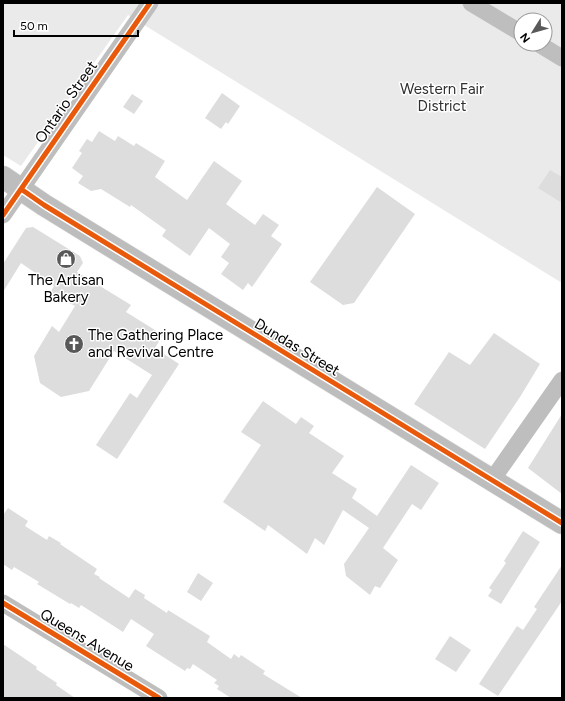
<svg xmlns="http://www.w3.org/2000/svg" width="565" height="701" viewBox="0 0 565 701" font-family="Figtree,sans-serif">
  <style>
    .green { fill: #eaeaea; fill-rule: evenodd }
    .building { fill: #ddd }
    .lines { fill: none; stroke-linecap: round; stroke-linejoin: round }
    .major-casing { stroke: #dbdbdb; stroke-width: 23 }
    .minor { stroke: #bebebe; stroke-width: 17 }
    .major { stroke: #bdbdbd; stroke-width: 22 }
    .cycleway-casing { stroke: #fff; stroke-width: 8 }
    .cycleway { stroke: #e8590c; stroke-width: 5 }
    .labels { text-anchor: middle; stroke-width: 3; stroke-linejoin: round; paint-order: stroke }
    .park-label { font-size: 15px; fill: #303030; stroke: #fff }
    .street-label { font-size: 15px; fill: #000; stroke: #fff }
    .poi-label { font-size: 15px; fill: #000; stroke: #fff }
  </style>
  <rect width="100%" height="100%" fill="#fff"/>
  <path class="green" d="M3,3H562V283L128,15L21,166L3,155ZM521,20H545V44H521Z"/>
  <path class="building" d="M222,93L240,106L228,124L226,122L221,129L205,118Z
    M132,94L143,101L134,114L123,107Z
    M99,131L115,141L118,136L134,146L136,143L165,161L155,177L187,200L214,161L242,181L226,204L255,225L263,214L279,225L271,236L282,244L252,287L248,283L243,290L221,274L229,263L221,257L230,244L209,228L190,256L162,236L166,230L131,205L130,207L101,189L91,191L78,183L83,176L72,168L82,153L79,151L87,139L92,142Z
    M550,170L562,177V203L538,188Z
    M377,187L415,214L354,303L343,305L310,282Z
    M33,227L80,256L83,263L77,272L131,305L126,312L163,335L155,348L179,364L117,459L96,445L130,393L137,398L152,375L114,351L89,391L61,397L40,383L34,356L52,326L59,332L75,306L50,293L54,286L21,263L3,292V264L26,228Z
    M494,333L540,364L520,397L485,449L414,404L449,352L470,365Z
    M263,401L296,424L301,417L314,426L309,433L344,456L332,473L357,489L352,498L377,516L411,465L439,483L421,510L412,504L383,548L398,560L380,588L375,586L370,595L346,576L344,564L369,528L343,510L324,545L315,538L307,554L268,525L265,531L223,502L261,445L241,432Z
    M562,414V494L528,468Z
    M8,508L28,521L25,526L47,540L49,536L61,543L60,544L97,569L94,574L100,577L99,578L129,598L135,589L145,595L144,598L167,613L168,610L210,636L207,642L231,659L234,654L239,658L241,655L265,671L263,674L302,698H231L217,689L219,686L214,683L217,680L193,664L190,669L187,668L185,671L146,646L154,634L131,619L123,632L81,605L79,608L71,603L70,604L37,584L39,582L14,567L12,570L3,564V515Z
    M523,531L540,542L501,604L488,596L492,590L489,588L506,563L504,561Z
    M562,565V601L498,696L479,684L517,626L523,630L537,609L534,607Z
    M198,573L213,583L201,601L187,592Z
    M450,636L471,650L456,672L435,659Z
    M3,644L37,667L36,669L57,683L56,685L75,698H3Z"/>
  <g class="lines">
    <g class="major-casing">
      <path id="major" d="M3,177L44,205L562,523"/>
    </g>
    <path class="minor" d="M471,3L521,33
      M539,44L562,58
      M3,215L150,3
      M492,480L562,380
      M3,603L159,698"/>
    <use href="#major" class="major"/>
    <g class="cycleway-casing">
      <path id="cycleway" d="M21,189L44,205L562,523
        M3,215L150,3
        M3,603L159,698"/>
    </g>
    <use href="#cycleway" class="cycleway"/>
  </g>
  <defs>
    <g id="shop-disc" transform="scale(1)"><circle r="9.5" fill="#595959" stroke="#fff"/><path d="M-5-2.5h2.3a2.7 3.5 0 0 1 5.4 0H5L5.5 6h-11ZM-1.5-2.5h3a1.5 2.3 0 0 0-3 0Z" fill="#fff"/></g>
    <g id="church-disc" transform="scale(1)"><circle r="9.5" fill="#595959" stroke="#fff"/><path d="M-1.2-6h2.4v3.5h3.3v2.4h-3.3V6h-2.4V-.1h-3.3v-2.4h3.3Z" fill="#fff"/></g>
  </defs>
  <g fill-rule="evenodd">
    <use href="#shop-disc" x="66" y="259"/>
    <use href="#church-disc" x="74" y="344"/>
  </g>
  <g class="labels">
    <g class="park-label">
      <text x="442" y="94">Western Fair<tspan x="442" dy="17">District</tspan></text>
    </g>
    <g class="street-label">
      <text transform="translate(66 102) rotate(-55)" y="5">Ontario Street</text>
      <text transform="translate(297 347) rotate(31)" y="5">Dundas Street</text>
      <text transform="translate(87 640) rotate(31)" y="5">Queens Avenue</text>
    </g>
    <g class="poi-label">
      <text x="66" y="285">The Artisan<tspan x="66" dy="17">Bakery</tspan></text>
      <text x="88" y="340" text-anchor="start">The Gathering Place<tspan x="88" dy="17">and Revival Centre</tspan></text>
    </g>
  </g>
  <rect width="565" height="701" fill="none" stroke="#000000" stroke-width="8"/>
  <g transform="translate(533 32) rotate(233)"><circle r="19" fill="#ffffff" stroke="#999999"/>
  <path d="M0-3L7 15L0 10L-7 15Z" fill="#595959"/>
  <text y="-6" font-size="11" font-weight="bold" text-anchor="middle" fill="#000000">N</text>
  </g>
  <path d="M14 30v6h124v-6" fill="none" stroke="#000000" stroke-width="2"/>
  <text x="20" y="30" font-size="12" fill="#000000" stroke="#ffffff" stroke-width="3" paint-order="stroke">50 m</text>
</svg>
